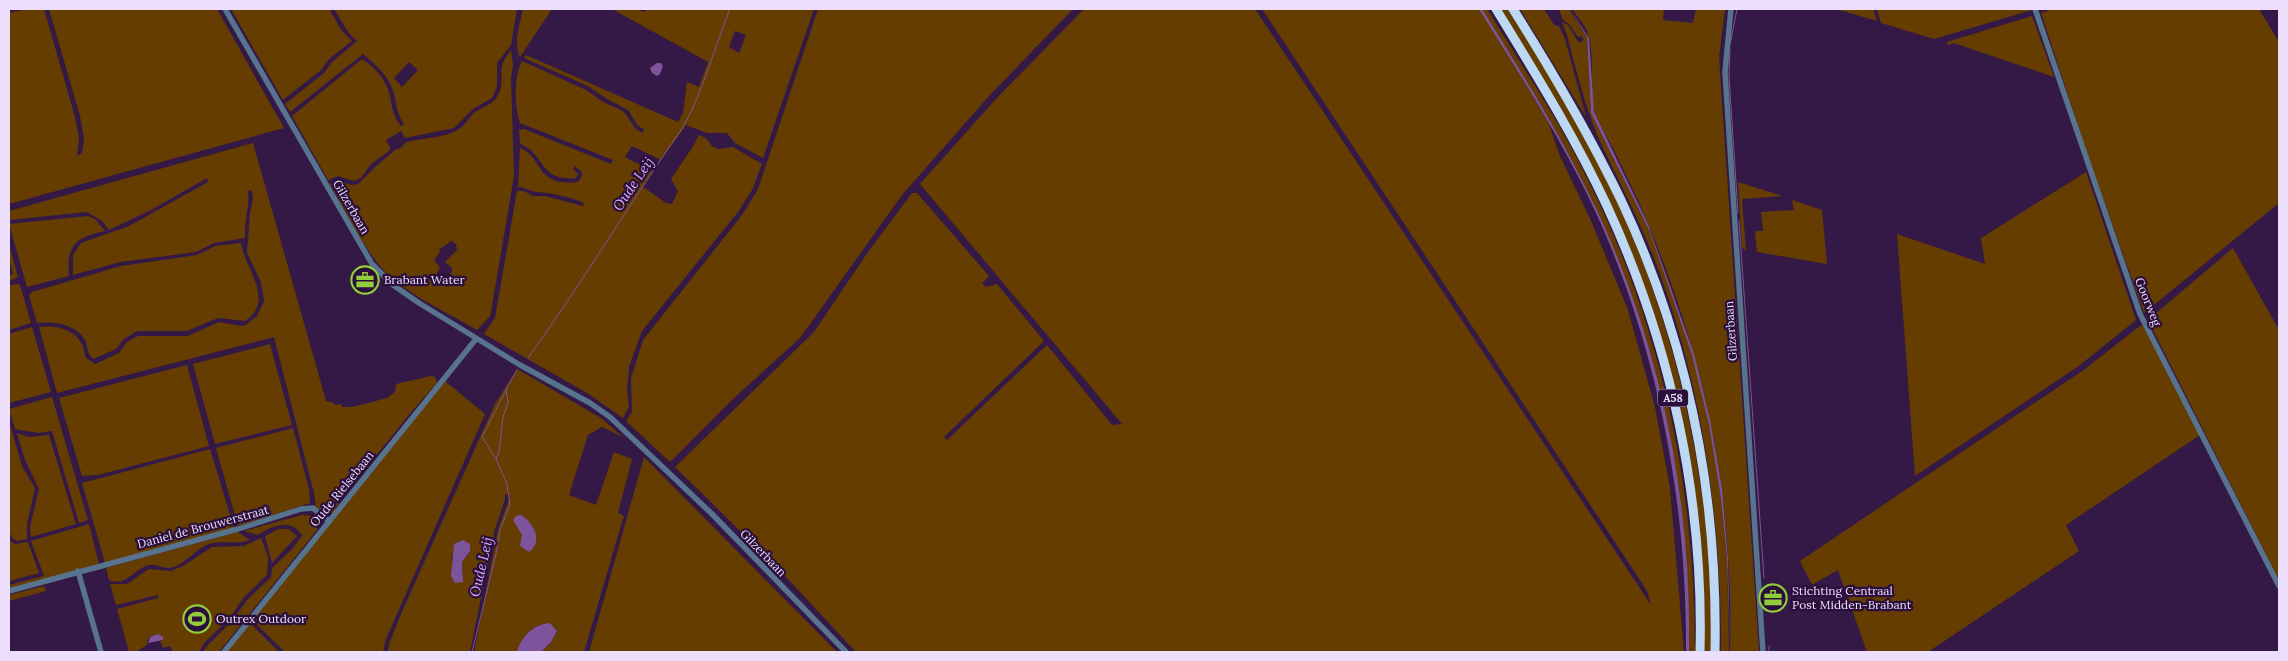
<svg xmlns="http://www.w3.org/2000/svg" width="2288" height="661" viewBox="0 0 2288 661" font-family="Lora,serif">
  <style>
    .green { fill: #653d00; fill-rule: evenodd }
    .water { fill: #7d539c }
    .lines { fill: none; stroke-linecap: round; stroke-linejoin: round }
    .stream { stroke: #7d539c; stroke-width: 1 }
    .minor { stroke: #57738e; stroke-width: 5.5 }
    .highway { stroke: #bdd8f3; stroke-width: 9 }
    .labels { text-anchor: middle; stroke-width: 4.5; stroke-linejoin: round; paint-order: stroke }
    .shield { fill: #2a0f3b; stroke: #b2a0c1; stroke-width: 1 }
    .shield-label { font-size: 11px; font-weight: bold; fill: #eddefb }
    .street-label { font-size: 12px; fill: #eddefb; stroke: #2a0f3b }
    .poi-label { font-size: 12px; fill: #eddefb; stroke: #2a0f3b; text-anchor: start }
    .water-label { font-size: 14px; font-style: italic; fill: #d8adfd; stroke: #2a0f3b }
  </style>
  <rect width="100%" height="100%" fill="#341946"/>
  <path class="green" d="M28,9H44L75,117L79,138L77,156L82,153L84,138L80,116L49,9H217L284,128L9,204V13Z
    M231,9H329L342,31L352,41L329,59L321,70L283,100Z
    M334,9H517L511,45L497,63V87L492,98L473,109L454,128L405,138L401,131L386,140L390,148L389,151L371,164L361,178L354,181L338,176L328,180L292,116L362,59C375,67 387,81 390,96C392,107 393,117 401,126L404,124C397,114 397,105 394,94C390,77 376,65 363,54L290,112L285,104L324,73L332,62L357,41L348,32ZM409,62L418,70L402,87L394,78Z
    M523,9H552L520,57C513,42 520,24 523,9Z
    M612,9H634L645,12L646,9H814L763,158L735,143L727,133H707L686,125L661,160L632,146L625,157L653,172L643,187L666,203L672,204L678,191L671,179L692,148L699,135L706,138L712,146L718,149L733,147L762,164L752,190L738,212L642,331L629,367L627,390L629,407L623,418L587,393L484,334L495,318L517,191H524L533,196H545L583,206L584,203C571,197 552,193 537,192C531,192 525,187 518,187L520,148C544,157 534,187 578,182L582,176V172L575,166L573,169L578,174L576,178C538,182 546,153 520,144L519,130L524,129L611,164L613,160L520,123C514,106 514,77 522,61L586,90L605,103L621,110L625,113L635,128L642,133L644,129L638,126L628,110L607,99L588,86L524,58L526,55L678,122L683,113L687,82L699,87L708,62ZM735,31L746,35L739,53L729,47Z
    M818,9H1073L989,96L902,195L800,338L733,399L670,462L626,421L632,412L631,378L643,340L742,215L758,189Z
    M1084,9H1255L1651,605L1648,593L1642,583L1262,9H1487C1521,64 1558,119 1587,178C1662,328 1695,485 1695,652H1689C1691,497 1660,343 1593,202C1563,139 1525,78 1488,19L1549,124L1559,154L1591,221L1628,310L1655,407L1670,488L1684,652H856L772,562L675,467L814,332L866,255L912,193H917L989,276L982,283L986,287L997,284L1044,341L944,437L947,440L1047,345L1112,425L1122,424L920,184L995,100Z
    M1500,9H1510C1548,71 1586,134 1617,200C1682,343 1713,496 1712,652H1704C1705,496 1675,342 1608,200C1577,134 1539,71 1500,9Z
    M1520,9H1544L1554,25L1559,26L1565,39L1586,117Z
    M1559,9H1569L1587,37L1591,113L1650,232L1671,288L1695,365L1709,425L1721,499L1727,558L1729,652H1721C1722,520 1701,377 1652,253C1636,213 1616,176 1598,137C1585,105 1577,73 1568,39C1567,33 1564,28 1562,22L1568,25L1579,43L1584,40L1581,36L1578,37L1569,24L1563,20Z
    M1572,9H1664L1663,20L1693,23L1696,9H1725L1719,57L1759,652L1730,651C1734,515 1709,378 1659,251C1646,216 1630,183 1614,150C1608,138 1597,123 1594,110C1589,88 1595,55 1588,34C1586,26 1577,16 1572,9Z
    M1835,9H1873L1877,21L1836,9Z
    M1877,9H2032V10L1934,39L1881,23Z
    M2054,9H2259L2279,42V203L2144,313L2091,165L2041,13Z
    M2032,16L2054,77L1954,43L1948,45L1947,42Z
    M511,50L513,65L511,78L514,176L491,312L490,316L477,330C450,314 419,300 394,280C368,259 347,214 330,184L338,180L351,185L358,184L374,168L395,150L401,148L406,142C420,139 448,137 459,129C466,125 469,117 475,112C484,106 494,105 499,93C507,74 493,73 511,50ZM451,241L456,244L457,250L445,262L452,268V271L446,281L434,279L440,267L434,260L440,252L439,250Z
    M253,143L326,401L334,403L335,405L341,404L342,407H353L387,398L395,392L396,384L431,376L435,377L437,383L413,410L343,496L333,513H327L316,507L314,493L274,337L57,393L39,327C53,325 74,328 81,343C84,347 84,353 86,358L95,364L119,353L127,342L138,336H188L219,322L241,326L246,325L257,316L264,301L261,282L247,253L250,213L253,199L252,190L248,191C250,206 244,221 245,238L214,243L196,252L120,262L73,275V255L81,243L129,226L208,182L207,178L151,210L109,230L102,221L87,212L9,220V211Z
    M2086,172L2136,320L2080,365L1915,476L1897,234L1985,264L1981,238Z
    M1738,182L1782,196L1742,199L1746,250L1742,248Z
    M1792,200L1822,210L1827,264L1757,252L1755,231H1763L1761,212L1794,210Z
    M88,216L95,219L105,231C76,237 66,245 69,276L27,287L9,224Z
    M241,243C245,269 276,301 245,321L218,318L187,331H137L124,339L116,349L93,359C87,354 88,347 85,340C76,324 53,321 37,323L29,295L32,292L121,266L197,255L215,246Z
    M9,245L18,277L9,281V276L13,274L9,257Z
    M2233,248L2279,330V452L2277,454L2279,458V580L2148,320Z
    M18,284L20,285L31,323L9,330V285Z
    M2141,325L2145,328L2200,435L2066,525L2079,551L1928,652H1867L1838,570L1812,585L1800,561L2085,369Z
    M32,327L51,392L9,403V334Z
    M270,344L292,425L215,444L193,364Z
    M187,365L209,446L98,475L82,476L59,398Z
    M517,369L601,418L623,437L602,427L588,435L569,495L596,505L614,452L632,459L618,513L624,516L620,529L584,652H541L551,642L557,631L550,623C534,624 521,636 517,652H474L498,530L509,499L508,494L505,495V499L495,529L470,652H388L389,644L401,614L481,435L495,404ZM470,551L462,562L463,575L452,565V555Z
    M445,381L485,414L386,639L383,652H285L252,620Z
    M52,397L88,520L79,523L52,431L38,433L15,429L9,409Z
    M9,421L22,466L35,488L27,524V539L18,541L13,539L9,532Z
    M293,428L309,489L310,503L238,526L216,448Z
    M17,433L29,437L49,435L76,524L31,537L30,527L39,489L25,460Z
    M210,449L234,528L105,563L82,483Z
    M644,457L837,652H589Z
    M302,515L313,516L318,524L317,530L219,652H203L208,645L232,621L247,600L266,582L271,577L272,568L292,549L302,536C292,517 271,526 258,535L244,531Z
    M89,524L99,564L9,589V585L44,576L31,541Z
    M279,529H289L297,536L272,563L265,536Z
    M238,532L250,540C236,545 222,540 209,544C194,549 185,566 169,568C161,568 155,562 146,566C133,571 125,587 109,580L106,568Z
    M261,538L268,557L267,575L244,597L229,619L205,642L199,652H173L170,646L163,648L160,641L163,640L150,636L147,641L148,644L136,652H129L117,609L158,598V595L116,605L110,584H127L149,569L171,571L183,566L212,547L244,546Z
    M9,540L15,544L28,542L39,573L9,581Z
    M44,586L46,591L9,601V595Z
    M250,623L279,652H227Z"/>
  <path class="water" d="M1479,9H1482C1521,71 1561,135 1593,202C1660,341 1692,498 1689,652H1686C1687,508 1661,366 1605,233C1571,154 1524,81 1479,9Z
    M1570,9L1589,38L1594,112L1648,224L1694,354L1710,420L1722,489L1728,558L1730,652L1727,558L1721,499L1709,425L1692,355L1650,232L1591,113L1587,37Z
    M657,63H661L663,66L660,74L657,76L652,73L650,68Z
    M521,515C533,522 544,541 529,552L520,546L522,535L513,520L516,516Z
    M463,540L470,544V551L462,562L463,582L455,583L451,576L454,544Z
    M550,623L557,631L551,642L541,652H517C521,636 534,624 550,623Z
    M158,634L163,637V640L148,643L150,637Z"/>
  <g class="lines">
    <path class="stream" d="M1730,45L1737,9
      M1730,49L1729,76L1738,213
      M1739,221L1764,578
      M528,358C582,283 630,203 683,127C704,90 714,48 730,9
      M496,459L482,437L506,390
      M1769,646V652
      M472,652L496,554L500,530L510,505L507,484L496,459L499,452L503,417L508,403L506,389L517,370"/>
    <path class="minor" d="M225,9L372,264L393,285L419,303L520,365L590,403L610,417L712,514L846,652
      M1731,9L1725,72L1763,652
      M2035,9L2140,314L2279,586
      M78,571L101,652
      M9,591L238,529L301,509L313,508L329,521
      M224,652L476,339"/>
    <path class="highway" d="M1496,9C1535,73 1575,137 1607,206C1671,345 1704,499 1700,652
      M1513,9C1552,71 1589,134 1621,200C1688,342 1718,496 1715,652"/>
  </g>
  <defs>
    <g id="office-ring" transform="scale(1.4375)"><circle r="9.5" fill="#2a0f3b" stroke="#93cc3d" stroke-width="1.5"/><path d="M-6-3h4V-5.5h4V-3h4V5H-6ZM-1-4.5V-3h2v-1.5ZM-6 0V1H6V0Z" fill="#93cc3d"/></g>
    <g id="stadium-ring" transform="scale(1.4375)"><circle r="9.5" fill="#2a0f3b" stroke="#93cc3d" stroke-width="1.5"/><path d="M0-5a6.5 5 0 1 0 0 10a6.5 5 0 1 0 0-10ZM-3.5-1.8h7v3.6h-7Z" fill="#93cc3d"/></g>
  </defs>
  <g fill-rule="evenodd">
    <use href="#office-ring" x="365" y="280"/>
    <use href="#office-ring" x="1773" y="598"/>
    <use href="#stadium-ring" x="197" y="619"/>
  </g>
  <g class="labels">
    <rect class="shield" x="1658" y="389.5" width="30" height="17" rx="4"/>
    <g class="shield-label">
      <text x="1673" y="402">A58</text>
    </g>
    <g class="street-label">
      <text transform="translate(351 207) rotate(60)" y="4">Gilzerbaan</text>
      <text transform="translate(2148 302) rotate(68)" y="4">Goorweg</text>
      <text transform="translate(1731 331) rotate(-94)" y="4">Gilzerbaan</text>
      <text transform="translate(342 489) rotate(-51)" y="4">Oude Rielsebaan</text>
      <text transform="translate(203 527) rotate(-15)" y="4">Daniel de Brouwerstraat</text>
      <text transform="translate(763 553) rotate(46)" y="4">Gilzerbaan</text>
    </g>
    <g class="poi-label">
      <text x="384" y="284">Brabant Water</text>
      <text x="1792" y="595">Stichting Centraal<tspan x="1792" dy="14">Post Midden-Brabant</tspan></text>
      <text x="216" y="623">Outrex Outdoor</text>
    </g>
    <g class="water-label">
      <text transform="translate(633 184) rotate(-56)" y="5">Oude Leij</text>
      <text transform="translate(481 567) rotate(-77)" y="5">Oude Leij</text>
    </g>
  </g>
  <rect width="2288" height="661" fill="none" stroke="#eddefb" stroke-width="20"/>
</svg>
